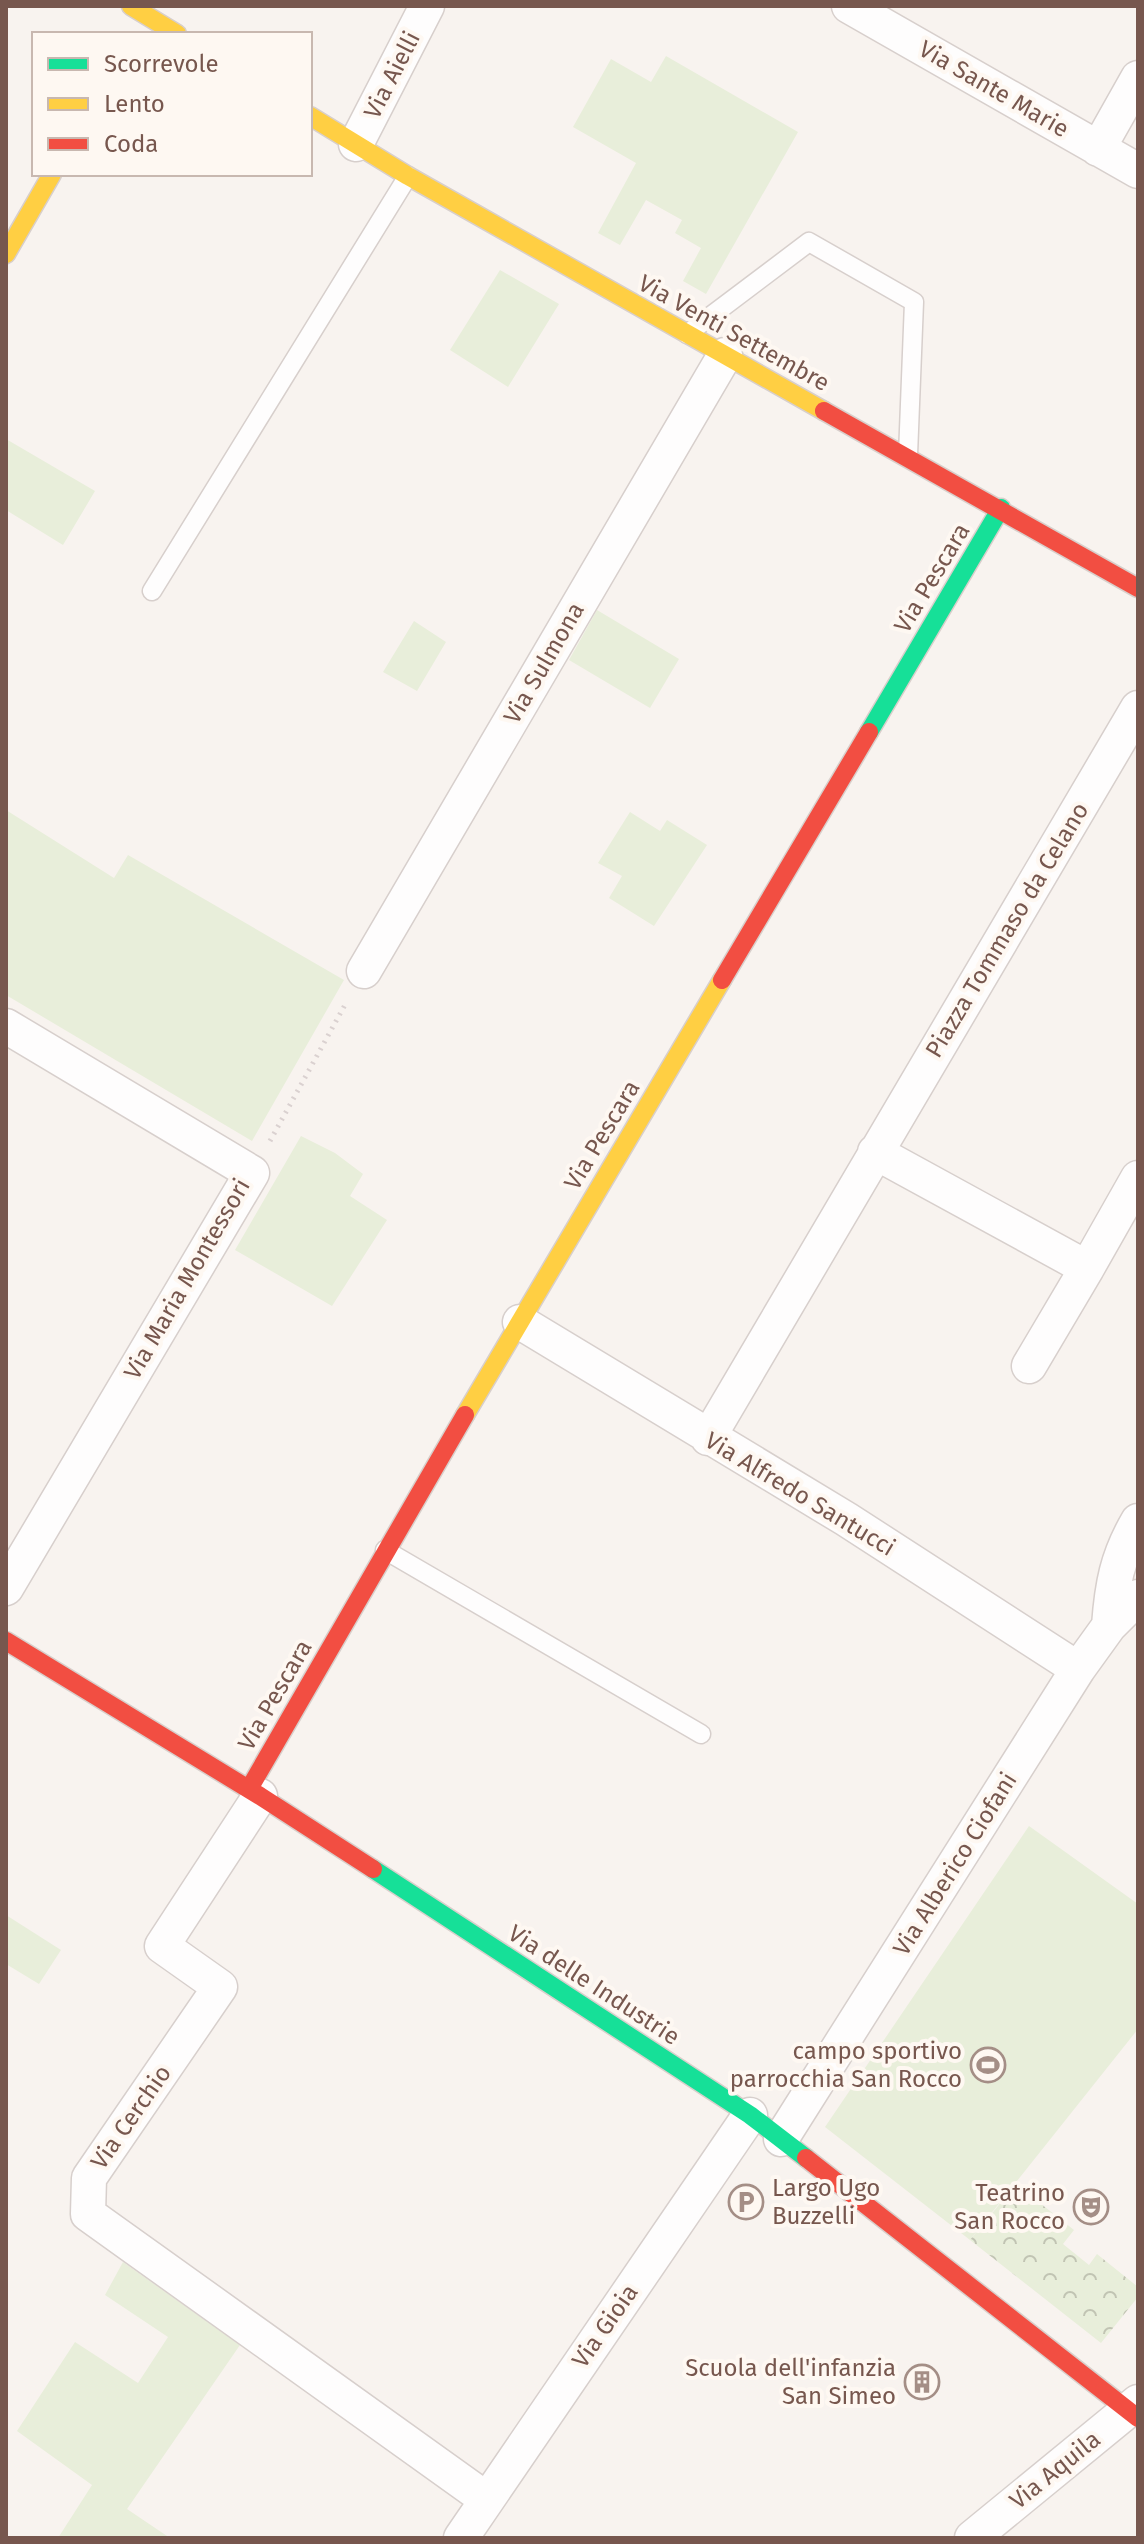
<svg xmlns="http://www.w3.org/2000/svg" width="1144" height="2544" viewBox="0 0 1144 2544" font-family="'Fira Sans',sans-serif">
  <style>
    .grass { fill: #e8eeda }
    .forest { fill: url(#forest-crowns) }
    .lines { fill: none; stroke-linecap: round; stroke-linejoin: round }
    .lane-casing { stroke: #d7cfcc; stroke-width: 21 }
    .street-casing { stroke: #d7cfcc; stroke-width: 37 }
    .fast-casing { stroke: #d8cfcb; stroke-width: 21 }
    .slow-casing { stroke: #d8cfcb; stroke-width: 21 }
    .jam-casing { stroke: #d8cfcb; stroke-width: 21 }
    .path { stroke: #dad1d0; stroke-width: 5; stroke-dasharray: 2 6; stroke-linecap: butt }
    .lane { stroke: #fefdfd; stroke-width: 18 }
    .street { stroke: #fefdfd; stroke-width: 34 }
    .fast { stroke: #16e098; stroke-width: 18 }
    .slow { stroke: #ffcf43; stroke-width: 18 }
    .jam { stroke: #f24e42; stroke-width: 18 }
    .labels { text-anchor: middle; stroke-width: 8; stroke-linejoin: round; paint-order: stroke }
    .street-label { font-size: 24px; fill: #77574e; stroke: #fef8f2 }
    .poi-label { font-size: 24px; fill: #77574e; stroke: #fef8f2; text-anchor: end }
  </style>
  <defs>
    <pattern id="forest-crowns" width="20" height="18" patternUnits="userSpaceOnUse" patternTransform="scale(2)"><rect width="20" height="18" fill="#e8eeda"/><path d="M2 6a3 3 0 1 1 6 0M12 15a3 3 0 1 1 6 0" fill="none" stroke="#c1c4b3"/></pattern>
  </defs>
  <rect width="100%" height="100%" fill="#f8f3ef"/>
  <path class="grass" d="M666,56L798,132L706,294L683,281L701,248L675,233L682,220L646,200L620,245L598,233L636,163L573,127L611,59L651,82Z
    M500,270L559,304L508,387L450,350Z
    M6,439L95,491L63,545L6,510Z
    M597,610L679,659L650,708L569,660Z
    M414,621L446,642L417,691L383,672Z
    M6,810L114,878L128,855L344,980L252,1141L6,995Z
    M630,812L660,831L667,820L707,845L654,926L609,898L622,876L598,863Z
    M301,1136L335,1153L363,1174L350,1196L387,1220L332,1306L235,1250Z
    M1029,1826L1138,1904V2029L970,2240L825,2127Z
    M6,1915L61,1950L39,1984L6,1964Z
    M123,2262L240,2345L127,2509L170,2538H58L92,2485L17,2431L75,2342L138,2383L168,2337L105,2295Z"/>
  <path class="forest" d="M1016,2184L1074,2230L1063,2244L1089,2265L1097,2254L1138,2287V2297L1101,2343L970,2240Z"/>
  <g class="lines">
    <g class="lane-casing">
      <path id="lane" d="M687,334L809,242L914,302L908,455
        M152,591L408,176
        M385,1550L701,1734"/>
    </g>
    <g class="street-casing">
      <path id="street" d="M849,6L1138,171
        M356,144L427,6
        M1098,149L1138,78
        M364,971L725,355
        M6,1026L252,1173L6,1588
        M875,1152L1087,1268L1138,1178
        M520,1322L846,1519L1078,1669
        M1029,1366L1087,1268
        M708,1438L1138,708
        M1109,1626C1112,1585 1117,1557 1138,1521
        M260,1796L162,1946L220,1987L89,2178L88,2214L486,2499
        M781,2139L1078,1669L1109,1626L1138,1597
        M461,2538L750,2115
        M972,2538L1138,2402"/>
    </g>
    <g class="fast-casing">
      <path id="fast" d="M869,732L1001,508
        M373,1869L750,2115L806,2158"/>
    </g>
    <g class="slow-casing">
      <path id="slow" d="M131,6L177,34
        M310,116L408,176L824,411
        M6,254L52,174
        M465,1415L722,980"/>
    </g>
    <g class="jam-casing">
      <path id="jam" d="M824,411L1138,588
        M722,980L869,732
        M6,1641L260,1796L373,1869
        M249,1789L465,1415
        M806,2158L1138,2418"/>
    </g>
    <path class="path" d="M270,1141L346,1003"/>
    <use href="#lane" class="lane"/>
    <use href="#street" class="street"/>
    <use href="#fast" class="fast"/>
    <use href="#slow" class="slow"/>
    <use href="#jam" class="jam"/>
  </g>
  <defs>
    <g id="stadium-ring" transform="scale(1.8)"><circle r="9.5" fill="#fef8f2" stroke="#a48e86" stroke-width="1.5"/><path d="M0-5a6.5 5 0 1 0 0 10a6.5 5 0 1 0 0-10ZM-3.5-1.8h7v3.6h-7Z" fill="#a48e86"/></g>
    <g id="parking-ring" transform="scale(1.8)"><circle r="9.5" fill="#fef8f2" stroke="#a48e86" stroke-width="1.5"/><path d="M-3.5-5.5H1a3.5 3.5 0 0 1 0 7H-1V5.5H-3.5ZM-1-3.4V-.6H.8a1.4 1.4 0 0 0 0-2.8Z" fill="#a48e86"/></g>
    <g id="theatre-ring" transform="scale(1.8)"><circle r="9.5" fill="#fef8f2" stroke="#a48e86" stroke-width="1.5"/><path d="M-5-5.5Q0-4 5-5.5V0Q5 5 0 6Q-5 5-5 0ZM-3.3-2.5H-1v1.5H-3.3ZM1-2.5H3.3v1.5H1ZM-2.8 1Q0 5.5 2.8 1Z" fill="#a48e86"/></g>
    <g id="building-ring" transform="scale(1.8)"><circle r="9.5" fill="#fef8f2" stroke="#a48e86" stroke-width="1.5"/><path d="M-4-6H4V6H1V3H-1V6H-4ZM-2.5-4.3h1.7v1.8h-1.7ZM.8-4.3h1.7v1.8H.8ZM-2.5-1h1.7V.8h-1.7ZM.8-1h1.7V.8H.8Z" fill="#a48e86"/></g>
  </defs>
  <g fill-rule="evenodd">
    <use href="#stadium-ring" x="988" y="2065"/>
    <use href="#parking-ring" x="746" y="2202"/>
    <use href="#theatre-ring" x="1091" y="2207"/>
    <use href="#building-ring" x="922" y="2382"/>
  </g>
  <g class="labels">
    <g class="street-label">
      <text transform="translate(392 75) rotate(-63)" y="8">Via Aielli</text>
      <text transform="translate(994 89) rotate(30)" y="8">Via Sante Marie</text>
      <text transform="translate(734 333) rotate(29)" y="8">Via Venti Settembre</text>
      <text transform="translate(932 578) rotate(-59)" y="8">Via Pescara</text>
      <text transform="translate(544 663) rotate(-60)" y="8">Via Sulmona</text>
      <text transform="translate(1007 930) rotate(-59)" y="8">Piazza Tommaso da Celano</text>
      <text transform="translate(602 1135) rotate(-59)" y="8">Via Pescara</text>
      <text transform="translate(187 1279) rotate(-60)" y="8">Via Maria Montessori</text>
      <text transform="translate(800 1494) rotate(31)" y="8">Via Alfredo Santucci</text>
      <text transform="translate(275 1695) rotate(-60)" y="8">Via Pescara</text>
      <text transform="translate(955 1864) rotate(-58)" y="8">Via Alberico Ciofani</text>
      <text transform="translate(594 1985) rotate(33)" y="8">Via delle Industrie</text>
      <text transform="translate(131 2117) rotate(-55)" y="8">Via Cerchio</text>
      <text transform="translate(605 2326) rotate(-55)" y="8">Via Gioia</text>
      <text transform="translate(1055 2470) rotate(-39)" y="8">Via Aquila</text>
    </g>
    <g class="poi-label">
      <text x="962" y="2059">campo sportivo<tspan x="962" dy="28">parrocchia San Rocco</tspan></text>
      <text x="772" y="2196" text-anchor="start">Largo Ugo<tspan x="772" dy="28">Buzzelli</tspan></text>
      <text x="1065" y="2201">Teatrino<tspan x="1065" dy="28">San Rocco</tspan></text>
      <text x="896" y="2376">Scuola dell'infanzia<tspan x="896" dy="28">San Simeo</tspan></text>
    </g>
  </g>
  <rect width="1144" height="2544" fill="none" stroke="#77574e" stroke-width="16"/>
  <rect x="32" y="32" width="280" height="144" fill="#fef8f2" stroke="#c8b8b0" stroke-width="2"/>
  <rect x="48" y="58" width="40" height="12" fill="#16e098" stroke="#c8b8b0" stroke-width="2"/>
  <text x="104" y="72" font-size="24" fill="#77574e">Scorrevole</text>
  <rect x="48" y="98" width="40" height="12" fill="#ffcf43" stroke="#c8b8b0" stroke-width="2"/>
  <text x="104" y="112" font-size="24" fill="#77574e">Lento</text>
  <rect x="48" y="138" width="40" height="12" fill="#f24e42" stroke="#c8b8b0" stroke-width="2"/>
  <text x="104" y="152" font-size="24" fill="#77574e">Coda</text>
</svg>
